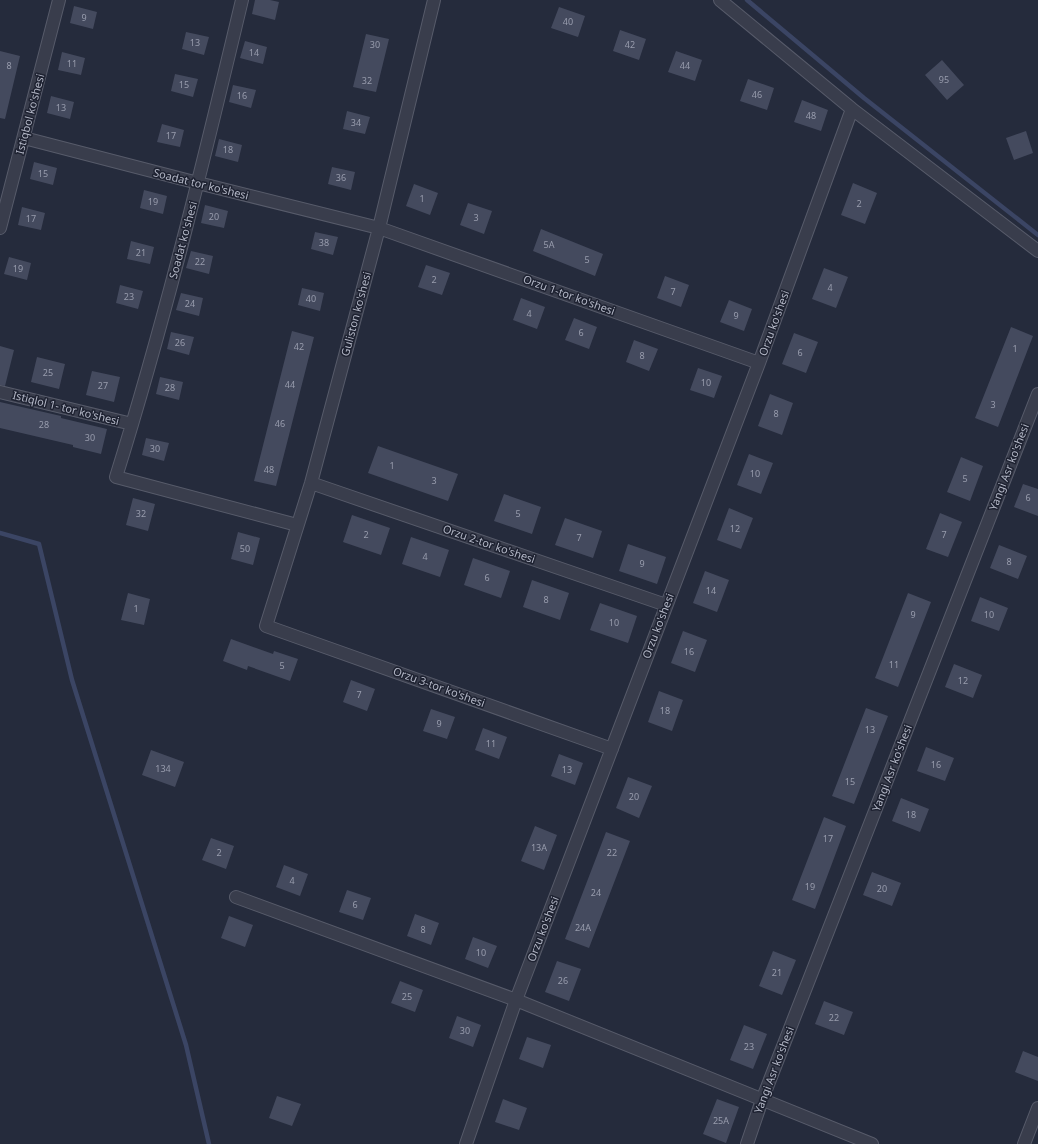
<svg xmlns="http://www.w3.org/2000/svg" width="1038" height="1144" viewBox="0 0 1038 1144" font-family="'Noto Sans',sans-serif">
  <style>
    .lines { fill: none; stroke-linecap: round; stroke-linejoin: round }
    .stream { stroke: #3b4564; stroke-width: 4.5 }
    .building { fill: #444a5e }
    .minor-casing { stroke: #575b6a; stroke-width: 14 }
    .minor { stroke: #393d4c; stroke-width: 12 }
    .labels { text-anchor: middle; stroke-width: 3; stroke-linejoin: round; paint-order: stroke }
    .number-label { font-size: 9px; fill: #989cad }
    .street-label { font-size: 11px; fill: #b4b8c7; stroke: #1e2231 }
  </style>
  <rect width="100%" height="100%" fill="#252b3c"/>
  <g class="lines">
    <path class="stream" d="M747,0L864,98L1038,235
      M0,533L39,544L72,680L186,1045L209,1144"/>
  </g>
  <path class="building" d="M255,0H270L279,2L275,20L252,14Z
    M74,6L97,12L93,29L70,23Z
    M559,7L585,16L578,37L551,28Z
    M620,30L646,39L639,60L613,51Z
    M186,32L209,37L204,55L182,49Z
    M366,34L389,39L376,92L353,87Z
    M245,41L267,47L263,64L240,58Z
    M0,51L20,56L5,119L0,118Z
    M676,51L702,60L695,81L668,72Z
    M62,52L85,58L81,75L58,70Z
    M942,60L964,85L947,100L925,75Z
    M175,74L198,79L193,97L171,91Z
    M748,79L774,88L767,110L740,101Z
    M233,85L256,90L251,108L229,102Z
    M51,96L74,102L70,119L47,113Z
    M802,100L828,110L821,131L794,122Z
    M347,111L370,117L365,134L343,129Z
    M162,124L184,130L180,147L157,142Z
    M1026,131L1033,153L1014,160L1006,138Z
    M219,139L242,145L238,162L215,156Z
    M34,162L57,168L53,185L30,179Z
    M332,167L355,172L351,190L328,184Z
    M853,183L877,193L865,224L841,215Z
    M414,184L438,193L430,215L406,206Z
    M144,190L167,196L163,214L140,208Z
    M468,203L492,211L484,234L460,225Z
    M205,205L228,211L224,228L201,223Z
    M22,207L45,213L41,230L18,225Z
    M541,229L603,254L595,276L533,251Z
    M315,232L338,237L333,255L311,249Z
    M131,241L154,247L150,264L127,259Z
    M191,251L213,256L209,274L186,268Z
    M9,257L31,263L27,280L4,274Z
    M426,265L450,273L442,295L418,287Z
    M824,268L848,277L836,308L812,299Z
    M665,276L689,285L681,307L657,298Z
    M120,285L143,291L138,309L116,303Z
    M302,288L324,293L320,311L298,305Z
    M181,293L203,298L199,316L176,310Z
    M521,298L545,307L537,329L513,320Z
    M729,300L752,309L744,331L720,322Z
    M574,318L597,327L589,349L565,340Z
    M1011,327L1033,336L998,427L975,418Z
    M292,331L314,337L276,486L254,481Z
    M171,332L194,337L189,355L167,349Z
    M794,333L818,342L806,373L782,364Z
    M634,340L658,349L649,371L626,362Z
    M0,346L14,350L5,386L0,385Z
    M37,357L65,364L59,389L31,382Z
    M698,368L722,376L714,398L690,390Z
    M92,371L120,377L114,402L86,395Z
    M160,377L183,382L179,400L156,394Z
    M770,394L793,403L782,435L758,426Z
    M0,402L61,416V418L107,429L101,454L73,447V445L0,428Z
    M146,438L169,443L164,461L142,455Z
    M378,446L458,474L448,501L368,473Z
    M749,454L773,463L761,494L737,485Z
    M961,457L983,466L970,501L947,492Z
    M1023,484L1038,489V516L1014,507Z
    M504,494L541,507L532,534L494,521Z
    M133,498L155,504L148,531L126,525Z
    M729,508L753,518L741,549L717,540Z
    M940,513L962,522L948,557L926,549Z
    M352,515L390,528L381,555L343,542Z
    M565,518L602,531L593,558L555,545Z
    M238,532L260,538L253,565L231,559Z
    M411,537L449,550L440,577L402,564Z
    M628,544L666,557L657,584L619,571Z
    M999,545L1027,556L1018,579L990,568Z
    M473,558L510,571L501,598L464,585Z
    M705,571L729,580L717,612L693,603Z
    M532,580L569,593L560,620L523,607Z
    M128,593L150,599L144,625L121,620Z
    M908,593L931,602L898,687L875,678Z
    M980,597L1008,608L999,631L971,621Z
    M600,603L637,616L628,643L590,630Z
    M683,631L707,640L695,672L671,663Z
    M231,639L273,654L274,651L298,659L290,681L248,666L247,670L223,661Z
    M954,664L982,675L973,698L945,687Z
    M351,680L375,689L367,711L343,702Z
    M659,691L683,700L672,731L648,722Z
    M866,708L888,716L854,804L832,796Z
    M431,709L455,717L447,739L423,731Z
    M483,728L507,737L499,759L475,750Z
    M926,747L954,758L945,781L917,771Z
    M151,750L184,762L175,787L142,775Z
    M559,754L583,763L575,785L551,776Z
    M628,777L652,786L639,818L616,808Z
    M901,798L929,809L920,832L892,821Z
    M824,817L846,826L815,909L792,900Z
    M535,826L557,835L544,870L521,861Z
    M606,832L630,841L589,948L565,939Z
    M211,838L234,846L226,869L202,860Z
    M284,865L308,874L300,896L276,887Z
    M872,872L901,883L892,906L863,895Z
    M347,890L371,898L363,920L339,912Z
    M415,914L439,923L431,945L407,936Z
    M229,916L253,925L245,947L221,938Z
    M473,937L497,946L488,968L465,959Z
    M773,951L796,960L782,995L759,986Z
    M557,961L581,969L569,1001L545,992Z
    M400,981L423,990L415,1012L391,1003Z
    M824,1001L853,1012L844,1035L815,1024Z
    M457,1016L481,1025L473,1047L449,1038Z
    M744,1025L767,1034L753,1069L730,1060Z
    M527,1037L551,1045L543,1068L519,1059Z
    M1023,1051L1038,1057V1081L1015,1072Z
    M277,1096L301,1104L292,1126L269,1118Z
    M503,1099L527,1108L519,1130L495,1122Z
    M717,1099L739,1107L726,1143L703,1134Z"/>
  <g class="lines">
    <g class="minor-casing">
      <path id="minor" d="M242,0C204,160 165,320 116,477L297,525
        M434,0L379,228L311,483L266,626L612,749
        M720,0L852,109L1038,251
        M24,138L198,183L379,228L759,363
        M0,228L59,0
        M0,392L132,424
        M311,483L666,605
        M236,897L516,1000L872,1144
        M466,1144L516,1000L759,363L852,109
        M747,1144L762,1100L1038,394
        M1024,1144L1038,1108"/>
    </g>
    <use href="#minor" class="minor"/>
  </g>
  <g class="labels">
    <g class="number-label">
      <text x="84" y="21">9</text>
      <text x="568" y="25">40</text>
      <text x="195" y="46">13</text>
      <text x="375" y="48">30</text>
      <text x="630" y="48">42</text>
      <text x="254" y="56">14</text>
      <text x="72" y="67">11</text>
      <text x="9" y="69">8</text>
      <text x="685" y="69">44</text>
      <text x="944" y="83">95</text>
      <text x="367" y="84">32</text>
      <text x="184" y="88">15</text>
      <text x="757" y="98">46</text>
      <text x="242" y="99">16</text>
      <text x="61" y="111">13</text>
      <text x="811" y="119">48</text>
      <text x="356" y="126">34</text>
      <text x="171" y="139">17</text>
      <text x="228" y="153">18</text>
      <text x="43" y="177">15</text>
      <text x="341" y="181">36</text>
      <text x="422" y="202">1</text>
      <text x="153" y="205">19</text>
      <text x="859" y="207">2</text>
      <text x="214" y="220">20</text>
      <text x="476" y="221">3</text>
      <text x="31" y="222">17</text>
      <text x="324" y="246">38</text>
      <text x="549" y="248">5A</text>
      <text x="141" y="256">21</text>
      <text x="587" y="263">5</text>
      <text x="200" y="265">22</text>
      <text x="18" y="272">19</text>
      <text x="434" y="283">2</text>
      <text x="830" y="291">4</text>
      <text x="673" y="295">7</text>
      <text x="129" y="300">23</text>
      <text x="311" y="302">40</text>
      <text x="190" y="307">24</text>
      <text x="529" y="317">4</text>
      <text x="736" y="319">9</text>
      <text x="581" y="336">6</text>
      <text x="180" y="346">26</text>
      <text x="299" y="350">42</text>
      <text x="1015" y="352">1</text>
      <text x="800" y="356">6</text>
      <text x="642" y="359">8</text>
      <text x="48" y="376">25</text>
      <text x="706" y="386">10</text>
      <text x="290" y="388">44</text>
      <text x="103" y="389">27</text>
      <text x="170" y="391">28</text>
      <text x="993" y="408">3</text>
      <text x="776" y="417">8</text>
      <text x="280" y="427">46</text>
      <text x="44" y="428">28</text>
      <text x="90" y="441">30</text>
      <text x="155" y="452">30</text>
      <text x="392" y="469">1</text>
      <text x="269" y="473">48</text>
      <text x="755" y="477">10</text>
      <text x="965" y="482">5</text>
      <text x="434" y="484">3</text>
      <text x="1028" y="501">6</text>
      <text x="141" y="517">32</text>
      <text x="518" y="517">5</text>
      <text x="735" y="532">12</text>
      <text x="366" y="538">2</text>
      <text x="944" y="538">7</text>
      <text x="579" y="541">7</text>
      <text x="245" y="552">50</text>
      <text x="425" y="560">4</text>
      <text x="1009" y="565">8</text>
      <text x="642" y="567">9</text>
      <text x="487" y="581">6</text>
      <text x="711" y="594">14</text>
      <text x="546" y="603">8</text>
      <text x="136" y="612">1</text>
      <text x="913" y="618">9</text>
      <text x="989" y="618">10</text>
      <text x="614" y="626">10</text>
      <text x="689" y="655">16</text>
      <text x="894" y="668">11</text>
      <text x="282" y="669">5</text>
      <text x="963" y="684">12</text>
      <text x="359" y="698">7</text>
      <text x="665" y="714">18</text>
      <text x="439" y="727">9</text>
      <text x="870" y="733">13</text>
      <text x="491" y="747">11</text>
      <text x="936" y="768">16</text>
      <text x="163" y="772">134</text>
      <text x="567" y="773">13</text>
      <text x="850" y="785">15</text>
      <text x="634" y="800">20</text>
      <text x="911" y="818">18</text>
      <text x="828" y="842">17</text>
      <text x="539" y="851">13A</text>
      <text x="219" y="856">2</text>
      <text x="612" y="856">22</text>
      <text x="292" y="884">4</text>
      <text x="810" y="890">19</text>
      <text x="882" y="892">20</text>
      <text x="596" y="896">24</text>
      <text x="355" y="908">6</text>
      <text x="583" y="931">24A</text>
      <text x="423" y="933">8</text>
      <text x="481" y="956">10</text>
      <text x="777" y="976">21</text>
      <text x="563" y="984">26</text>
      <text x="407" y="1000">25</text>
      <text x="834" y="1021">22</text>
      <text x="465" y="1034">30</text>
      <text x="749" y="1050">23</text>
      <text x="721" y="1124">25A</text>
    </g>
    <g class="street-label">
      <text transform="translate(30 114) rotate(-75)" y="4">Istiqbol ko'shesi</text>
      <text transform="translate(201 184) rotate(14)" y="4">Soadat tor ko'shesi</text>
      <text transform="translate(183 240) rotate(-75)" y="4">Soadat ko'shesi</text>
      <text transform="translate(569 295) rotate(20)" y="4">Orzu 1-tor ko'shesi</text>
      <text transform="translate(356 314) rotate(-75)" y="4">Guliston ko'shesi</text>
      <text transform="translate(774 323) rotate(-70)" y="4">Orzu ko'shesi</text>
      <text transform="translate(66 408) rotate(14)" y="4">Istiqlol 1- tor ko'shesi</text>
      <text transform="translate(1009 467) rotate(-69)" y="4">Yangi Asr ko'shesi</text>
      <text transform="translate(489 544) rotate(19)" y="4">Orzu 2-tor ko'shesi</text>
      <text transform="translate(658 626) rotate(-69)" y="4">Orzu ko'shesi</text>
      <text transform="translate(439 687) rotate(20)" y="4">Orzu 3-tor ko'shesi</text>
      <text transform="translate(892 768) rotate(-69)" y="4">Yangi Asr ko'shesi</text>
      <text transform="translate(543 929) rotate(-69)" y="4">Orzu ko'shesi</text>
      <text transform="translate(774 1070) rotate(-69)" y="4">Yangi Asr ko'shesi</text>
    </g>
  </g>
</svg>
